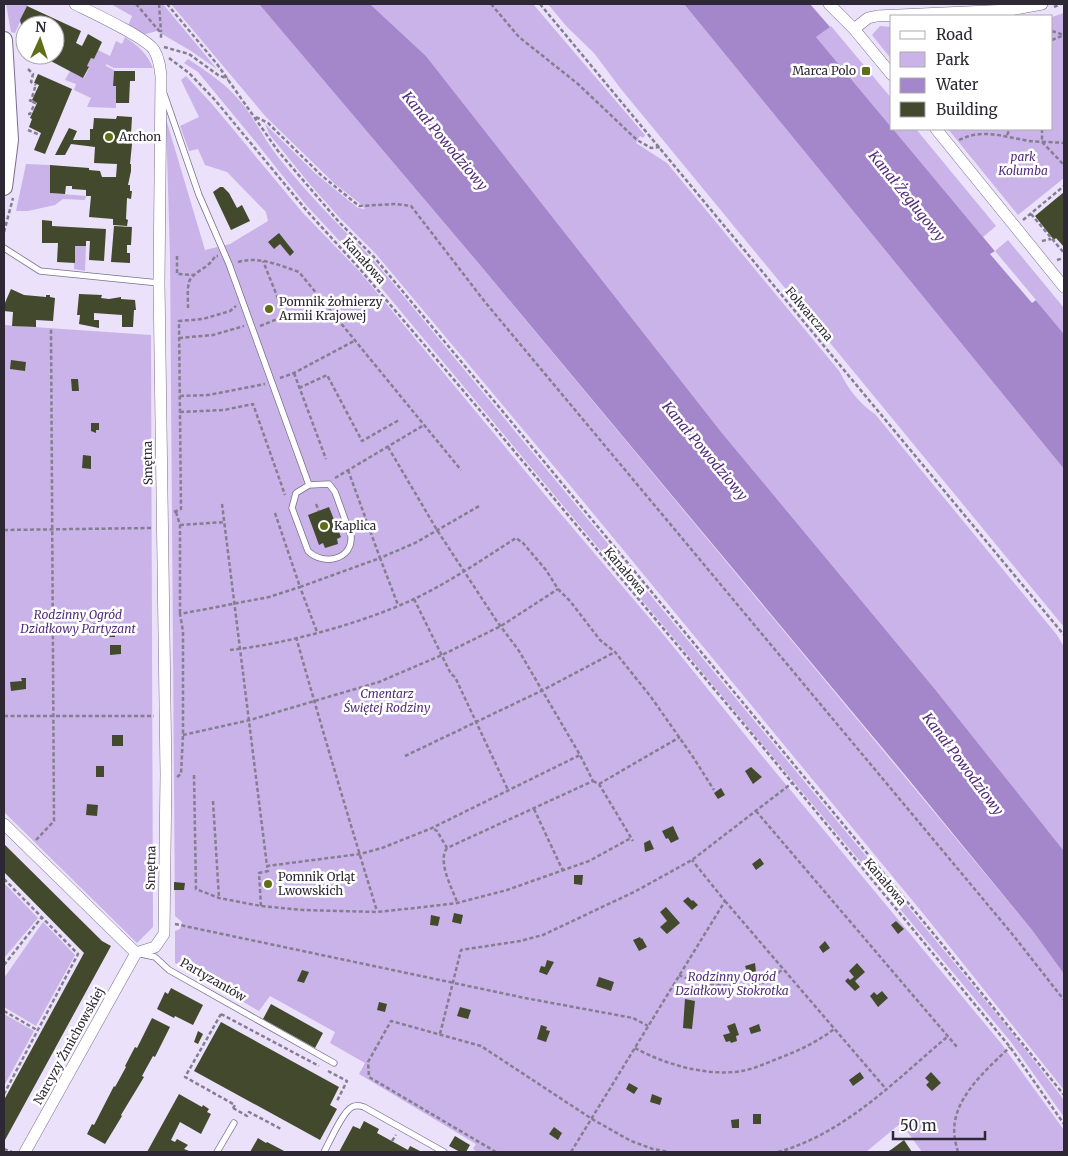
<svg xmlns="http://www.w3.org/2000/svg" width="1068" height="1156" viewBox="0 0 1068 1156" font-family="Merriweather,serif">
  <style>
    .green { fill: #c9b3e8 }
    .water { fill: #a486ca }
    .pier { fill: #ebe1fb }
    .building { fill: #43492c }
    .lines { fill: none; stroke-linecap: round; stroke-linejoin: round }
    .lane-casing { stroke: #7b6f8c; stroke-width: 7 }
    .street-casing { stroke: #7b6f8c; stroke-width: 12 }
    .secondary-casing { stroke: #7b6f8c; stroke-width: 18 }
    .path { stroke: #857e90; stroke-width: 2.5; stroke-dasharray: 4 2.5; stroke-linecap: butt }
    .lane { stroke: #fff; stroke-width: 5.5 }
    .street { stroke: #fff; stroke-width: 11 }
    .secondary { stroke: #fff; stroke-width: 16 }
    .poi-dot { fill: #616e18; stroke: #fff; stroke-width: 2 }
    .labels { text-anchor: middle; stroke-width: 5; stroke-linejoin: round; paint-order: stroke }
    .poi-label { font-size: 12px; fill: #2d2834; stroke: #fff; text-anchor: start }
    .park-label { font-size: 12px; font-style: italic; fill: #542c7d; stroke: #fff }
    .street-label { font-size: 12px; fill: #2d2834; stroke: #fff }
    .water-label { font-size: 14px; font-style: italic; fill: #52297a; stroke: #fff }
  </style>
  <rect width="100%" height="100%" fill="#ebe1fb"/>
  <path class="green" d="M6,4H28L15,33L11,32Z
    M111,4H163L217,69L191,51L157,31L142,35L128,26L132,16Z
    M171,4H259L480,265L1032,930L1064,974V1090L926,917L573,489L376,254L338,216L308,182L269,134L265,124L316,174L358,208L365,209L362,205L335,184L266,117Z
    M370,4H533L645,135L643,138L640,136L636,143L667,163L840,372C847,388 861,405 875,414L1057,635L1064,647V851L934,688L722,433L426,56Z
    M548,4H684L1064,469V627L621,89L594,53L567,27Z
    M1064,13V178L1018,215L948,129H1052V17Z
    M831,26L892,99V128L816,37Z
    M880,26L892,27V60L872,35Z
    M125,37C138,46 147,53 153,68H114L106,64V66L114,70L113,86H116V108L87,107L91,98L74,90L76,84L65,80L70,71L84,78L89,68L87,66L91,58L94,59L98,50L110,56L116,41L122,44Z
    M188,59C206,71 225,83 239,100C254,117 264,139 278,157C307,193 339,226 372,258L1018,1040L1064,1100V1117L1011,1042L363,266L306,205L255,141L198,72L184,63Z
    M186,76L212,104L302,212L359,271L555,507L663,634L763,757L1000,1042L1064,1130V1152H922L901,1123L866,1152H478L473,1149L476,1144L359,1074L365,1063L330,1043L335,1032L270,996L259,1011L175,963V931L180,929L182,922L175,916L170,256L166,119L205,250L230,244L268,221L266,212L227,172L205,165L198,149L189,151L180,126L199,117L181,80Z
    M892,129H916L996,226L983,237Z
    M26,164L50,165V193L86,196L85,200L63,199L55,205L28,211H16Z
    M1008,240L1064,308V334L995,251Z
    M75,246H86L85,271L74,269Z
    M4,325L151,335L153,927L137,943L4,812Z
    M4,883L38,918L4,958Z
    M43,922L75,955L36,1026L4,1007V978Z
    M4,1014L34,1031L4,1086Z"/>
  <path class="water" d="M259,4H370L426,56L722,433L934,688L1064,851V974L1032,930L905,775L480,265Z
    M684,4H810L830,27L816,37L1064,334V469Z"/>
  <path class="pier" d="M995,251L1036,300L1032,303L990,254Z"/>
  <path class="building" d="M27,6L81,31L76,43L82,46L88,34L102,42L94,59L91,58L87,66L89,67L83,78L45,58L47,55H55V25H25V30L22,29L20,20Z
    M114,71H135V81H130L129,103H116V86H113Z
    M38,74L72,89L45,154L34,150L41,133L29,127L32,119L30,118L37,103L32,100L39,85L34,83Z
    M117,116L132,117L131,134H133L130,164H131V171L128,185H130V191H132L131,199L127,198L126,219L128,220L127,226L113,225V219L89,217L91,196H86V190L72,189V186H66L65,194L50,193V165L89,168V170L100,171L102,177H116L117,164L94,163L95,147L71,144L65,155H55L69,128L77,131L73,140H90V129H93L94,118L116,119Z
    M220,187H223L229,193L237,208L242,205L250,221L231,230L213,192Z
    M1064,192V247L1056,238L1054,240L1035,216Z
    M42,220L52,221V226L106,229L104,261L89,260L90,241H86V246H75V263L57,262L58,243H42Z
    M114,226L132,227L131,245H127V253H130V263L111,262Z
    M279,233L294,252L290,256L280,244L274,249L268,242Z
    M11,289L24,295L46,297V295H50V297L55,298L53,321L36,320V327L12,326L13,312L4,311V305Z
    M79,294L102,295L101,298L109,299L121,297V299L135,300L136,310H134L133,327H122V315L94,313V320H99V328L79,324L80,315H77Z
    M11,360L26,362L25,371L10,369Z
    M71,379H78L79,391H72Z
    M91,423H99V430H96V433L91,431Z
    M83,455L91,456V469L82,468Z
    M329,507L341,537L337,539L338,544L325,548L323,543L319,545L308,515Z
    M93,623H103V629H93Z
    M105,627H115V637H105Z
    M110,645H121V654L110,655Z
    M21,678H26V689L11,691L10,682L22,681Z
    M112,735H123V746H112Z
    M96,766H104V777H96Z
    M751,767L762,777L753,784L745,771Z
    M721,788L725,795L718,799L714,793Z
    M87,804L98,805L97,816L86,815Z
    M673,826L679,839L671,843L668,838L666,839L662,831Z
    M650,840L654,849L645,852L644,843Z
    M4,844L102,941L111,946L5,1140L4,1139V1100L84,953L4,872Z
    M760,858L764,864L756,870L752,864Z
    M574,875H583L582,885L574,884Z
    M174,882L185,883L184,890H174Z
    M688,897L692,901L693,900L698,905L692,910L683,901Z
    M666,907L680,923L667,934L660,927L667,921L660,912Z
    M454,913L463,915L461,924L452,922Z
    M431,915L440,917L438,926L430,925Z
    M896,921L904,929L898,934L891,925Z
    M640,937L641,939L642,938L647,947L639,951L633,940Z
    M825,941L830,948L823,953L819,947Z
    M547,960L554,962L547,975L539,972L541,966L545,967Z
    M755,963L756,972L749,977L745,966Z
    M857,963L865,972L855,981L860,987L855,991L845,981L848,978L850,980L854,977L849,971Z
    M302,970L309,972L304,983L297,981Z
    M599,977L614,982L611,991L596,986Z
    M171,988L203,1005L193,1025L175,1016L174,1018L157,1009L165,992L168,994Z
    M882,991L888,998L878,1007L870,996L874,992L877,995Z
    M685,999L695,1001L692,1029L683,1028Z
    M379,1002L387,1004L385,1012L377,1010Z
    M271,1004L323,1033L315,1048L263,1019Z
    M460,1007L471,1010L468,1019L457,1016Z
    M152,1018L170,1027L155,1057L153,1056L142,1076L144,1077L138,1087L121,1115L122,1116L105,1144L87,1134L92,1124L94,1125L114,1086L115,1087L126,1067L125,1066L135,1047L137,1048Z
    M221,1022L339,1087L330,1105L337,1109L320,1140L194,1071Z
    M735,1023L739,1035L736,1036L737,1041L731,1043L730,1041L726,1042L723,1035L730,1033L727,1026Z
    M759,1024L761,1031L751,1034L749,1028Z
    M541,1025L547,1027L546,1030L550,1031L546,1042L537,1039Z
    M198,1031L203,1034L198,1044L194,1042Z
    M860,1072L864,1078L853,1086L849,1080Z
    M931,1072L941,1083L932,1091L926,1085L929,1082L925,1078Z
    M629,1083L638,1088L634,1094L626,1089Z
    M179,1094L202,1107L203,1105L209,1109L207,1112L211,1114L201,1134L180,1122L171,1140L175,1142L177,1139L188,1145L184,1149L192,1152H147Z
    M652,1094L662,1098L660,1105L650,1102Z
    M753,1114H761V1124H753Z
    M739,1119V1128H732L731,1120Z
    M364,1121L379,1129L377,1133L408,1150L410,1146L422,1152H339L353,1126L360,1129Z
    M554,1127L562,1133L558,1140L549,1134Z
    M455,1136L470,1145L466,1152H460L449,1146Z
    M258,1138L266,1143L267,1142L286,1152H250Z
    M904,1140L912,1152H887L892,1149Z"/>
  <g class="lines">
    <g class="lane-casing">
      <path id="lane" d="M164,94L199,195L229,264L309,485
        M4,248L40,271L159,283
        M329,484L335,492L351,536C353,560 323,566 308,551L292,508L296,493L309,485Z
        M141,954L155,957L169,970L334,1063
        M217,1152L234,1123
        M324,1152C329,1143 343,1111 352,1107C356,1105 361,1106 364,1107L444,1152"/>
    </g>
    <g class="street-casing">
      <path id="street" d="M75,4C91,12 147,38 154,50C159,58 160,67 161,76L159,283L166,774L164,934L155,947L136,953
        M829,4L854,29L892,75
        M854,29L868,18L877,16L1010,10L1042,4
        M936,129L1064,287
        M4,824L136,953
        M25,1152L136,953"/>
    </g>
    <g class="secondary-casing">
      <path id="secondary" d="M4,40L10,140L4,187"/>
    </g>
    <path class="path" d="M136,4L161,33V40
      M159,4L161,32
      M167,4L217,64L278,151L339,222L374,257L504,413L937,938L1064,1095
      M491,4L519,37L578,84L637,140L651,148L660,147
      M540,4L1064,635
      M1054,7L1061,4
      M1052,31L1064,35
      M1052,40L1064,35
      M164,47L189,54L218,75L228,79
      M169,58L189,73L215,100L307,211L359,268L478,408L757,740L1010,1047L1064,1124
      M28,69L33,74L31,82L36,85
      M29,100L31,101L36,84
      M28,114H30L35,103L31,101
      M256,117L268,123L321,175L359,206L396,204L411,206L485,302L1013,935L1064,1000
      M1042,129V142L1064,165
      M28,130L40,135
      M1007,135L1010,129
      M959,140C983,128 1005,137 1029,141C1040,142 1053,142 1064,143
      M1031,214L1064,253
      M1023,220L1064,186
      M4,232L13,198
      M1042,241L1051,239
      M177,256V274L194,275
      M1057,260L1064,258
      M238,262C259,256 279,265 299,272L461,470
      M188,308C188,300 187,290 189,282C193,271 209,269 215,256H218
      M260,326L285,316L263,261
      M179,338L213,335L244,326
      M294,373L326,459
      M280,378L294,373L354,341
      M299,388L327,375L362,441L399,420
      M180,396L208,395L265,384
      M180,412L224,410L253,404L285,495
      M388,447L437,530L496,620L519,651L580,755L593,781L447,848L437,831L432,828
      M348,470L380,558L415,543L481,505
      M335,478L424,425
      M222,504L267,866L360,854L382,848L432,828L580,755
      M316,504L319,511
      M174,512L181,509L179,321L203,319L230,311L236,306
      M176,512L180,525V614
      M275,513L300,587L380,558L398,605
      M180,525L225,522
      M4,530L152,528
      M414,599L451,674L455,677L508,790
      M296,637C322,729 349,820 377,911
      M230,650C286,644 363,623 414,599C450,582 483,559 516,538L523,543L546,570L558,589L570,601L600,640L615,652L651,697L693,757L714,790
      M4,716H154
      M183,735L250,720L379,682L442,655L501,626L558,589
      M405,756L543,690L615,652
      M194,775L196,889L219,898L261,906L303,910L377,912L424,907L457,903L507,890L589,861L631,838
      M177,777L181,774L183,735V631L180,614L269,597L300,587L317,632
      M593,781L599,784L633,841
      M599,784L680,737
      M213,801L219,898
      M534,809L563,871
      M756,811L957,1047
      M36,840L54,821L51,329
      M447,848C437,861 452,888 457,902
      M4,879L78,954L4,1094
      M725,901L886,1089
      M261,906L259,873L268,871L267,866
      M175,924L525,998L633,1018L648,1026
      M4,965L42,917
      M679,975C697,985 749,990 768,981C773,978 778,973 783,969
      M4,1011L37,1030
      M221,1014L319,1066
      M221,1014L185,1077L235,1105L232,1110
      M440,1034L461,950L520,941L543,935L636,891L692,860L792,783
      M635,1048C666,1065 711,1078 747,1070C761,1066 774,1060 787,1055C804,1048 820,1040 834,1029
      M328,1071L347,1081L337,1101
      M233,1108L247,1116L249,1112L281,1129
      M392,1141L396,1135
      M4,1149L12,1152
      M496,1152L369,1077L368,1062L391,1021L481,1046L592,1119L631,1141L653,1149L669,1152
      M571,1152L725,901L692,860
      M778,1152C844,1134 896,1080 947,1037
      M958,1152C955,1142 953,1132 955,1121C960,1092 989,1067 1010,1047"/>
    <use href="#lane" class="lane"/>
    <use href="#street" class="street"/>
    <use href="#secondary" class="secondary"/>
  </g>
  <g class="poi-dot">
    <rect x="861" y="66" width="10" height="10" rx="2.5"/>
    <circle cx="109" cy="137" r="5"/>
    <circle cx="269" cy="309" r="5"/>
    <circle cx="324" cy="526" r="5"/>
    <circle cx="268" cy="884" r="5"/>
  </g>
  <g class="labels">
    <g class="poi-label">
      <text x="856" y="75" text-anchor="end">Marca Polo</text>
      <text x="119" y="141">Archon</text>
      <text x="279" y="306">Pomnik żołnierzy<tspan x="279" dy="14">Armii Krajowej</tspan></text>
      <text x="334" y="530">Kaplica</text>
      <text x="278" y="881">Pomnik Orląt<tspan x="278" dy="14">Lwowskich</tspan></text>
    </g>
    <g class="park-label">
      <text x="1023" y="161">park<tspan x="1023" dy="14">Kolumba</tspan></text>
      <text x="78" y="619">Rodzinny Ogród<tspan x="78" dy="14">Działkowy Partyzant</tspan></text>
      <text x="387" y="698">Cmentarz<tspan x="387" dy="14">Świętej Rodziny</tspan></text>
      <text x="732" y="981">Rodzinny Ogród<tspan x="732" dy="14">Działkowy Stokrotka</tspan></text>
    </g>
    <g class="street-label">
      <text transform="translate(364 261) rotate(48)" y="4">Kanałowa</text>
      <text transform="translate(809 314) rotate(50)" y="4">Folwarczna</text>
      <text transform="translate(148 463) rotate(-91)" y="4">Smętna</text>
      <text transform="translate(625 571) rotate(50)" y="4">Kanałowa</text>
      <text transform="translate(151 868) rotate(-89)" y="4">Smętna</text>
      <text transform="translate(885 882) rotate(50)" y="4">Kanałowa</text>
      <text transform="translate(213 980) rotate(30)" y="4">Partyzantów</text>
      <text transform="translate(69 1046) rotate(-61)" y="4">Narcyzy Żmichowskiej</text>
    </g>
    <g class="water-label">
      <text transform="translate(445 141) rotate(50)" y="5">Kanał Powodziowy</text>
      <text transform="translate(907 196) rotate(51)" y="5">Kanał Żeglugowy</text>
      <text transform="translate(705 451) rotate(50)" y="5">Kanał Powodziowy</text>
      <text transform="translate(963 764) rotate(53)" y="5">Kanał Powodziowy</text>
    </g>
  </g>
  <rect width="1068" height="1156" fill="none" stroke="#2d2834" stroke-width="10"/>
  <rect x="890" y="15" width="162" height="115" fill="#ffffff" stroke="#aba9ae"/>
  <rect x="900" y="31" width="25" height="8" fill="#ffffff" stroke="#aba9ae"/>
  <text x="936" y="40" font-size="15" fill="#2d2834">Road</text>
  <rect x="900" y="52" width="25" height="15" fill="#c9b3e8" stroke="#aba9ae"/>
  <text x="936" y="65" font-size="15" fill="#2d2834">Park</text>
  <rect x="900" y="78" width="25" height="15" fill="#a486ca" stroke="#aba9ae"/>
  <text x="936" y="90" font-size="15" fill="#2d2834">Water</text>
  <rect x="900" y="102" width="25" height="15" fill="#43492c" stroke="#aba9ae"/>
  <text x="936" y="115" font-size="15" fill="#2d2834">Building</text>
  <g transform="translate(40 40) rotate(3)"><circle r="24" fill="#ffffff" stroke="#aba9ae"/>
  <path d="M0-4L9 19L0 12L-9 19Z" fill="#616e18"/>
  <text y="-8" font-size="14" font-weight="bold" text-anchor="middle" fill="#2d2834">N</text>
  </g>
  <path d="M893 1131v8h92v-8" fill="none" stroke="#2d2834" stroke-width="2.5"/>
  <text x="900" y="1131" font-size="15" fill="#2d2834" stroke="#ffffff" stroke-width="4" paint-order="stroke">50 m</text>
</svg>
